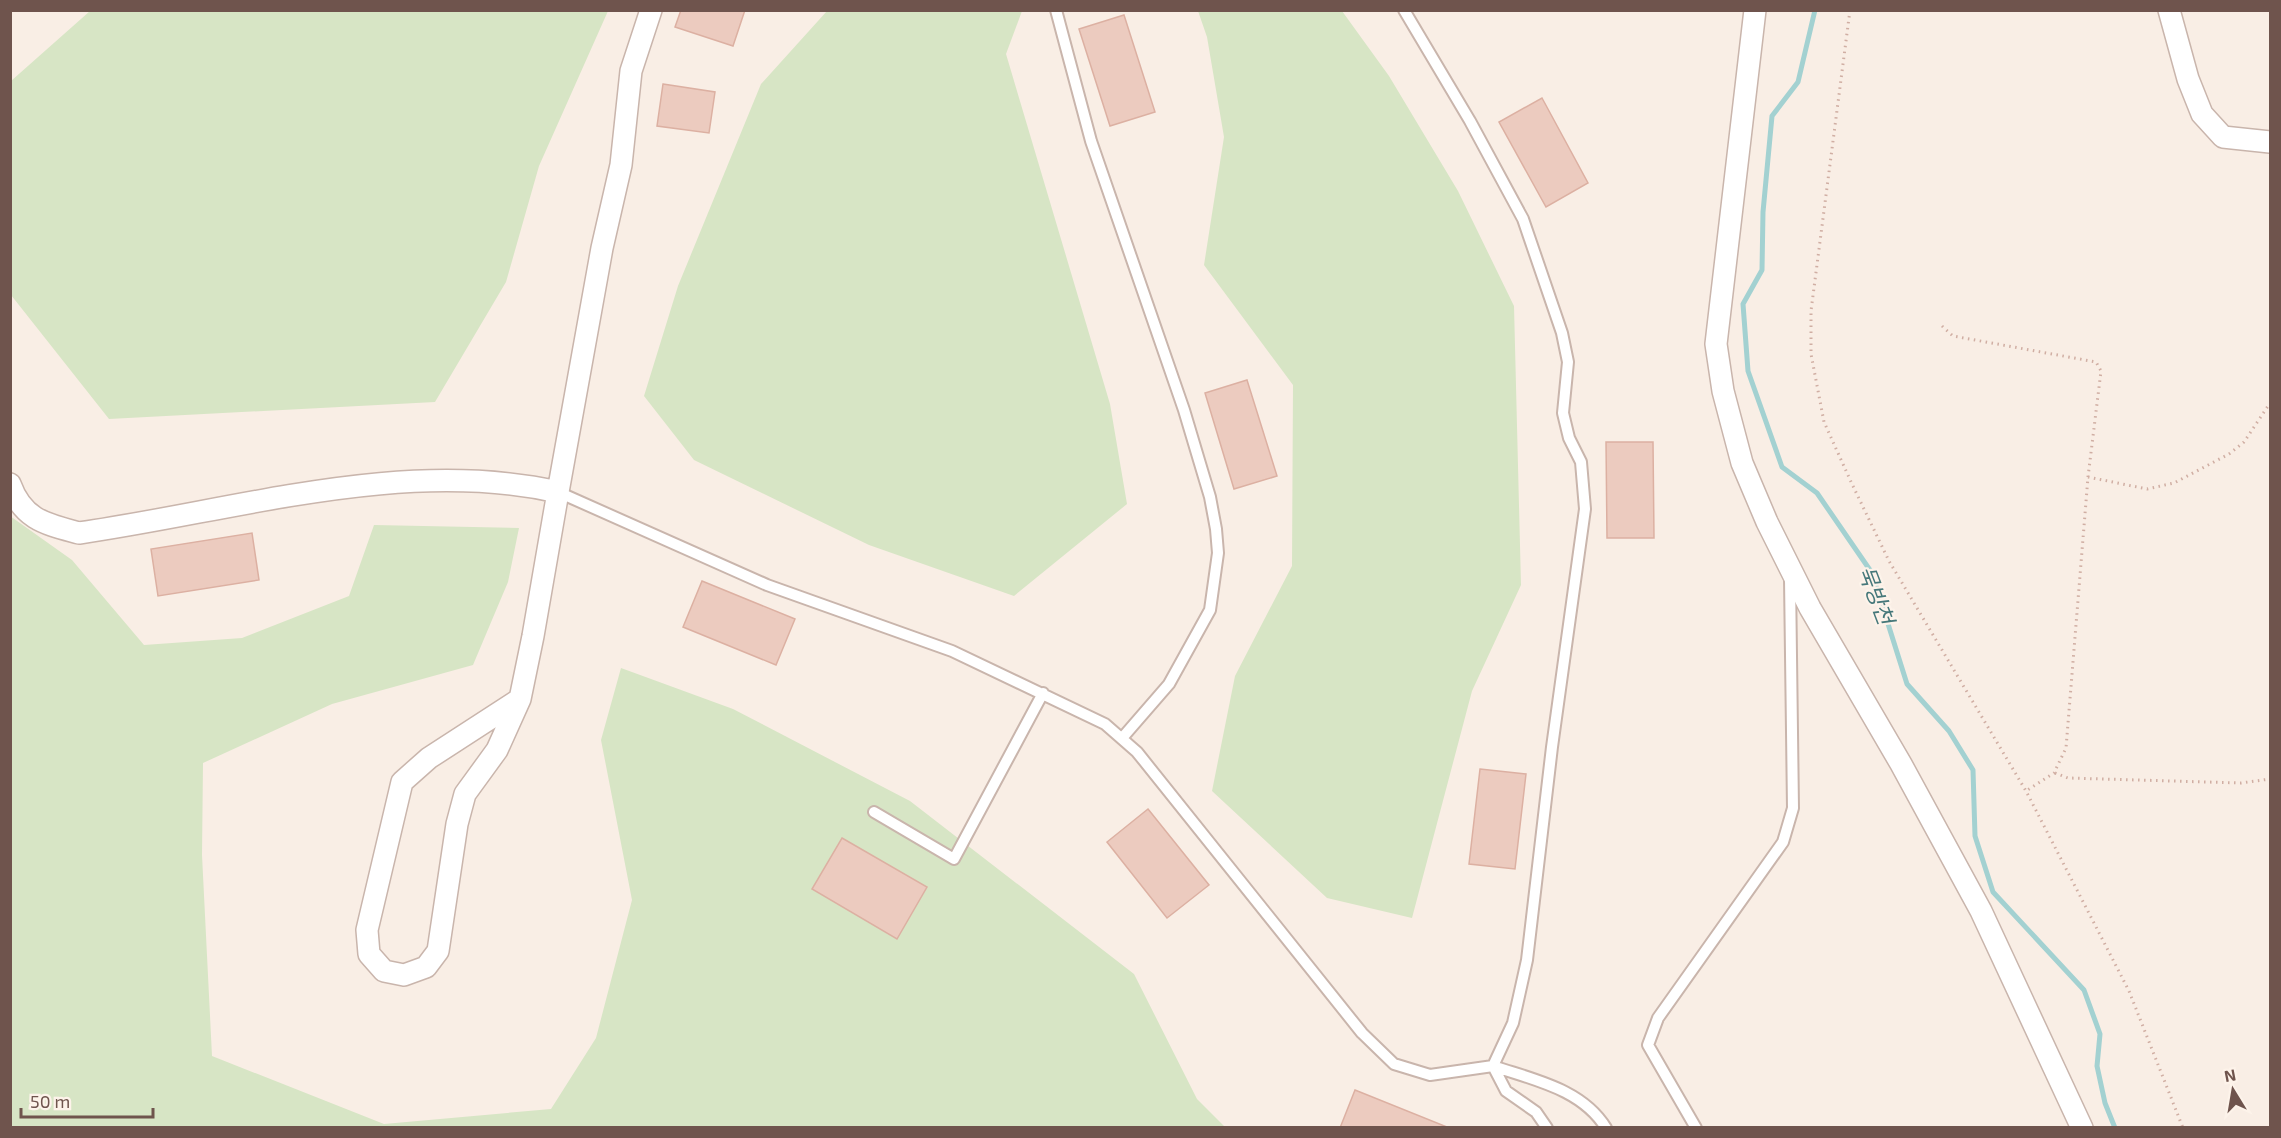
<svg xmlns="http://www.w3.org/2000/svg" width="2281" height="1138" viewBox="0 0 2281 1138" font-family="'Exo 2','Noto Sans KR',sans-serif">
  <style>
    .green { fill: #d7e5c5 }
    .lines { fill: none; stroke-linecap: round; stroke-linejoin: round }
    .stream { stroke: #a3d1d1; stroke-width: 5 }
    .building { fill: #eccbbf; stroke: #dcb0a2; stroke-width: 1.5 }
    .lane-casing { stroke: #c9b5ac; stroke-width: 14 }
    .street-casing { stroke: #c9b5ac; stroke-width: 24 }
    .path { stroke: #d0aea3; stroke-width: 3; stroke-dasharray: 1.5 4.5; stroke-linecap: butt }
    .lane { stroke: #fff; stroke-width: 10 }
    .street { stroke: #fff; stroke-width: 21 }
    .labels { text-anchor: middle; stroke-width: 4.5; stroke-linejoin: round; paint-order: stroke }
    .water-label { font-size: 22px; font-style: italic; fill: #46787a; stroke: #fdf3ea }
  </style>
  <rect width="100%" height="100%" fill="#f9eee5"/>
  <path class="green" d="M90,11H608L539,166L506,282L435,402L109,419L11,295V81Z
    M827,11H1022L1006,54L1110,404L1127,504L1014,596L869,545L694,460L644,396L678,286L761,84Z
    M1198,11H1342L1389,76L1458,191L1514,306L1521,585L1472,691L1412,918L1327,898L1212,791L1235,676L1292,566L1293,385L1204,265L1224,137L1207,37Z
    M10,516L72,560L144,645L242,638L349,596L374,525L519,528L508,582L473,665L332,704L203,763L202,855L212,1056L384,1124L551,1109L596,1038L632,900L601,740L621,668L733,709L910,801L1134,974L1197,1099L1225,1127H11Z"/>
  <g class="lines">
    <path class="stream" d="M1815,10L1798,82L1772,116L1763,212L1762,270L1743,304L1748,371L1782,467L1817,493L1872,573L1907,684L1949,731L1973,770L1975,836L1993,892L2084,990L2100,1034L2097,1066L2105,1103L2115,1128"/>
  </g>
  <path class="building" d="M681,10H745L733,46L675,27Z
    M1124,15L1155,112L1110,126L1079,29Z
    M663,84L715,92L709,133L657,126Z
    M1542,98L1588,183L1546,207L1499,122Z
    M1247,380L1277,476L1234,489L1205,393Z
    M1606,442H1653L1654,538H1607Z
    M252,533L259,580L158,596L151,549Z
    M702,581L795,619L776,665L683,627Z
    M1480,769L1526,774L1515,869L1469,864Z
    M1148,809L1209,885L1167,918L1107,842Z
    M842,838L927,887L897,939L812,889Z
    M1355,1090L1447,1127L1446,1128H1340Z"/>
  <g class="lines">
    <g class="lane-casing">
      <path id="lane" d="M1056,10L1091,141L1184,410L1210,497L1216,529L1218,553L1210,610L1169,684L1123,737
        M558,492L767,585L952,651L1105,724L1137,752L1362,1033L1394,1064L1430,1075L1493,1066L1513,1023L1527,960L1552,747L1585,509L1581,462L1569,438L1563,413L1568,362L1562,333L1523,219L1470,121L1404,10
        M874,812L954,859L1043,693
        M1493,1066C1534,1080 1582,1089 1606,1128
        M1493,1066L1506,1091L1536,1112L1547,1128
        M1696,1128L1648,1045L1658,1018L1783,842L1793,808L1790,579"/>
    </g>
    <g class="street-casing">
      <path id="street" d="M1755,10L1716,344L1723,391L1742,463L1767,522L1810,608L1901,764L1981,911L2082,1128
        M2169,10L2188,79L2202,114L2223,137L2270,142
        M10,484C23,520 46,524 79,533C234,511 403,457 558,492L602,248L621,165L631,71L651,10
        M520,699L429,758L402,782L367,930L369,954L384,971L404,975L426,967L438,951L457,824L465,794L497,750L520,699L533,636L558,492"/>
    </g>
    <path class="path" d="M1850,10L1811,311V354L1824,422L1852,484L1889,561L2026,791L2129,991L2183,1128
      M1942,326L1953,336L2096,362L2101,371L2088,477L2066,748L2054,773L2026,791
      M2088,477L2147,489L2174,483L2229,454L2244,442L2270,403
      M2055,773L2068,778L2241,783L2270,779"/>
    <use href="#lane" class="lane"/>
    <use href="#street" class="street"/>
  </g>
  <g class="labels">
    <g class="water-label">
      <text transform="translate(1876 595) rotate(69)" y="8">묵방천</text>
    </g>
  </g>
  <rect width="2281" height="1138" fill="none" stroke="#6f544d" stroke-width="24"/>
  <g transform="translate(2233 1090) rotate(349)" stroke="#fdf3ea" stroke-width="4.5" paint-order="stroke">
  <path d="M0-4.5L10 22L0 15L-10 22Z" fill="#6f544d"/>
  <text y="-9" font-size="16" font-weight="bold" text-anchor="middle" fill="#6f544d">N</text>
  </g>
  <path d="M21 1108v9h132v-9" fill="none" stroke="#6f544d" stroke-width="3"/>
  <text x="30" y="1108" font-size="18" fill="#6f544d" stroke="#fdf3ea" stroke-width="4.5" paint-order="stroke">50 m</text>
</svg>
